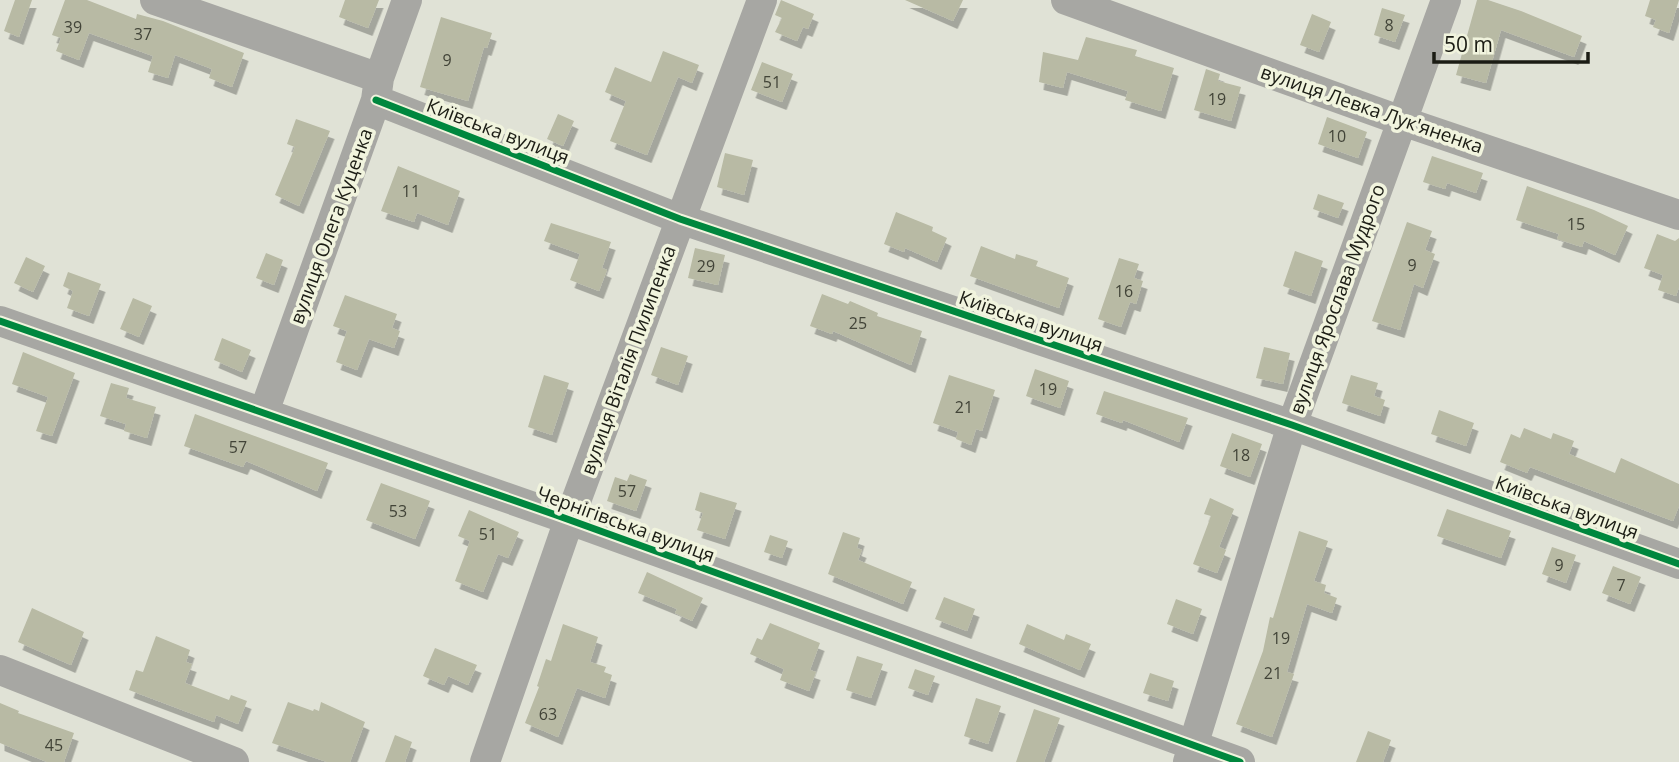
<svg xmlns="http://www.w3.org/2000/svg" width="1679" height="762" viewBox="0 0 1679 762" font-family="'Open Sans',sans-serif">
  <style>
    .building { fill: #b8baa4; filter: url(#shadow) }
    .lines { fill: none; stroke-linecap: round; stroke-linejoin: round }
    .minor { stroke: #a7a7a3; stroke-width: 30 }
    .cycleway-casing { stroke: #f1f4de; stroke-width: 11 }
    .cycleway { stroke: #00873e; stroke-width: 7 }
    .labels { text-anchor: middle; stroke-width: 7; stroke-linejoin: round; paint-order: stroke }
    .number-label { font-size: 16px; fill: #424438 }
    .street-label { font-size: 19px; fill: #1b1c14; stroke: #f1f4de }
  </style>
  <defs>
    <filter id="shadow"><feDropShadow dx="4.5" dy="8" stdDeviation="0" flood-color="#0004"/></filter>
  </defs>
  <rect width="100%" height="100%" fill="#e0e2d6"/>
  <path class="building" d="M15,0H32L19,37L4,31Z
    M65,0H87L136,19L137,14L163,21L244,53L232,87L209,78L212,69L175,55L168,78L148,72L153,56L89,33L79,60L56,51L61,38L52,35Z
    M345,0H379L368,28L339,17Z
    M781,0L814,14L808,29L803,27L797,41L775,32L782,18L775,15Z
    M905,0H963L953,21Z
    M1477,0H1488L1521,11L1582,36L1574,57L1501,30L1486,83L1456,75Z
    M1650,0H1679L1669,33L1653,27L1656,20L1645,16Z
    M1382,8L1405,15L1395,42L1374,35Z
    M1312,14L1331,22L1319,52L1300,45Z
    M441,17L492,33L487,48L484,47L468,101L420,87Z
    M1086,37L1137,50L1135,56L1174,68L1161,111L1125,100L1128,91L1067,72L1063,88L1039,82L1043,52L1078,60Z
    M663,51L699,65L692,83L678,77L647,155L610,141L626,101L605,92L615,67L651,82Z
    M762,62L793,74L782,102L751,90Z
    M1206,69L1220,74L1218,81L1241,87L1231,121L1194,110Z
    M558,114L574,121L563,146L547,139Z
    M1327,117L1367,132L1358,158L1318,144Z
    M296,119L330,131L299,206L275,195L295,147L287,144Z
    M725,153L753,160L744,195L717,187Z
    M1432,156L1483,173L1476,193L1447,183L1445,189L1423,182Z
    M398,166L460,191L448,225L417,213L414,222L381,211Z
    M1527,186L1594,210L1628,226L1615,255L1584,241L1582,247L1557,239L1559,234L1516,220Z
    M1318,194L1344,203L1338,218L1313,209Z
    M896,212L933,227L932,231L947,238L937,262L905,248L904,252L884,244Z
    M1407,222L1432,231L1425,250L1435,254L1423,288L1414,284L1400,330L1372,321Z
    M551,223L611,242L602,268L607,270L599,291L570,280L580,254L544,241Z
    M1657,234L1675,241L1679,238V287L1676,296L1658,290L1663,275L1644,268Z
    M981,246L1015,259L1016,254L1038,261L1036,266L1069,278L1059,308L970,276Z
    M695,248L725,255L718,285L688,278Z
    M1295,251L1323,261L1311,296L1283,286Z
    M266,253L283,260L274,285L256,278Z
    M26,257L45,266L33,292L14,283Z
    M1119,258L1139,264L1134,278L1143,281L1136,304L1130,302L1121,327L1098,319Z
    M68,272L101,284L89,316L67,308L73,291L63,286Z
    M822,294L848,304L850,301L878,313L877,316L922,331L911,365L833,331L832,334L810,326Z
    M345,295L397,314L392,328L400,331L394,348L369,339L357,370L336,362L347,331L333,326Z
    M133,298L152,306L139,337L120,329Z
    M222,338L251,350L242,372L214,360Z
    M661,347L688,356L678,385L651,375Z
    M1264,347L1290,353L1283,384L1256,378Z
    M23,352L75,373L52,436L36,431L48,397L12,384Z
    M1035,369L1069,381L1060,408L1026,396Z
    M544,375L569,383L552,435L528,427Z
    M949,375L995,390L982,431L976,429L971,445L956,439L958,432L933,423Z
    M1351,375L1378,383L1374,396L1385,400L1380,416L1342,403Z
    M111,383L129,388L126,398L156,407L147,438L124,431L126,424L100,416Z
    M1104,391L1188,418L1179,442L1123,420L1122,423L1096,414Z
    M1439,410L1474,423L1466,446L1431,434Z
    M195,414L328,463L317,491L246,461L243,467L184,446Z
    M1524,428L1551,439L1553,433L1574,441L1569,454L1615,473L1621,458L1679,484V506L1673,521L1530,467L1527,473L1500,462L1511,434L1520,438Z
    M1232,433L1262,444L1250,477L1220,466Z
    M630,474L647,480L636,511L607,501L615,477L627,481Z
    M381,483L430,501L415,539L366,520Z
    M700,492L737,503L725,539L697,530L703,513L695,510Z
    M1210,498L1234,509L1219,547L1226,550L1217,573L1193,564L1211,516L1204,514Z
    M1447,509L1511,531L1501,558L1437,536Z
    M469,510L519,532L508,558L498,554L483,592L455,581L470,541L458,536Z
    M1299,531L1328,541L1314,581L1326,585L1324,593L1337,598L1332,613L1307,604L1287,672L1294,674L1272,737L1236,724L1263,651L1270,617L1273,618Z
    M843,532L860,538L857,548L862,550L858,560L912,582L903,604L828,574Z
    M770,535L788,541L782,558L764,552Z
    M1552,547L1576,555L1566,583L1542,574Z
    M1613,566L1641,577L1630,604L1602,593Z
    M647,572L703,598L692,621L675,613L677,609L638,593Z
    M944,597L975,609L967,631L935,619Z
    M1176,599L1202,609L1193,634L1167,624Z
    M32,608L84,632L71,665L18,642Z
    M770,623L820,643L810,670L816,672L809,691L780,680L784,669L750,654L757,638L762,640Z
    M563,624L598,637L590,662L606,667L604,672L612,675L605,698L577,688L558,737L525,723L539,687L537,686L546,659L551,661Z
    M1027,624L1064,640L1066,634L1091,644L1080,670L1019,644Z
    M156,636L190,650L186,662L192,664L185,683L229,700L231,695L247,701L238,724L216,715L214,722L129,690L136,670L143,672Z
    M435,648L477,665L468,685L448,676L444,685L423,676Z
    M857,656L883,664L871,698L846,690Z
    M915,669L935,676L928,695L908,688Z
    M1150,673L1174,681L1168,701L1143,693Z
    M976,698L1001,706L988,744L964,736Z
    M288,702L313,711L314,709L319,711L321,702L365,722L350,762H327L272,743Z
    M0,703L19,711L18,713L74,733L64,762H47L0,743Z
    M1034,709L1060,718L1044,762H1016Z
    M1368,731L1391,740L1383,762H1356Z
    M395,735L412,742L405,762H385Z"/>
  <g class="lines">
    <path class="minor" d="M155,0L379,78
      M1066,0L1402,121L1679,215
      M376,100L680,219L1292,425L1679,564
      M0,321L556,515L1240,762
      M264,412L376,100L379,78L407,0
      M0,670L234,762
      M485,762L569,520L762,0
      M1188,762L1292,425L1446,0"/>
    <g class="cycleway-casing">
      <path id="cycleway" d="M376,100L680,219L1292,425L1679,564
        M0,321L556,515L1240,762"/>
    </g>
    <use href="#cycleway" class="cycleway"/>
  </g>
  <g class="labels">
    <g class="number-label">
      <text x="1389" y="31">8</text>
      <text x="73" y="33">39</text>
      <text x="143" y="40">37</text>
      <text x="447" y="66">9</text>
      <text x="772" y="88">51</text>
      <text x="1217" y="105">19</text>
      <text x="1337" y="142">10</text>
      <text x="411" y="197">11</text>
      <text x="1576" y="230">15</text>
      <text x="1412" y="271">9</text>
      <text x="706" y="272">29</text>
      <text x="1124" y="297">16</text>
      <text x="858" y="329">25</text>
      <text x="1048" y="395">19</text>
      <text x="964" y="413">21</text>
      <text x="238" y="453">57</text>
      <text x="1241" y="461">18</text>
      <text x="627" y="497">57</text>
      <text x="398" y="517">53</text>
      <text x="488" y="540">51</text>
      <text x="1559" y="571">9</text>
      <text x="1621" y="591">7</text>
      <text x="1281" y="644">19</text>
      <text x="1273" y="679">21</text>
      <text x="548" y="720">63</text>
      <text x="54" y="751">45</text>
    </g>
    <g class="street-label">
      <text transform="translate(1372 109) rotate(19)" y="7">вулиця Левка Лук'яненка</text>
      <text transform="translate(498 131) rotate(21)" y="7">Київська вулиця</text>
      <text transform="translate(331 226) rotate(-70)" y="7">вулиця Олега Куценка</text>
      <text transform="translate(1337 299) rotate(-70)" y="7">вулиця Ярослава Мудрого</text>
      <text transform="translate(1031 321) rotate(19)" y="7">Київська вулиця</text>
      <text transform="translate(628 360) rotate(-70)" y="7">вулиця Віталія Пилипенка</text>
      <text transform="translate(1567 507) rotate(20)" y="7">Київська вулиця</text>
      <text transform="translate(626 524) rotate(20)" y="7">Чернігівська вулиця</text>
    </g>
  </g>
  <path d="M1434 52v10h154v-10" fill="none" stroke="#1b1c14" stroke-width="3.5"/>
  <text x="1444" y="52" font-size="21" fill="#1b1c14" stroke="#f1f4de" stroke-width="5" paint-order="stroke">50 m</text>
</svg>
